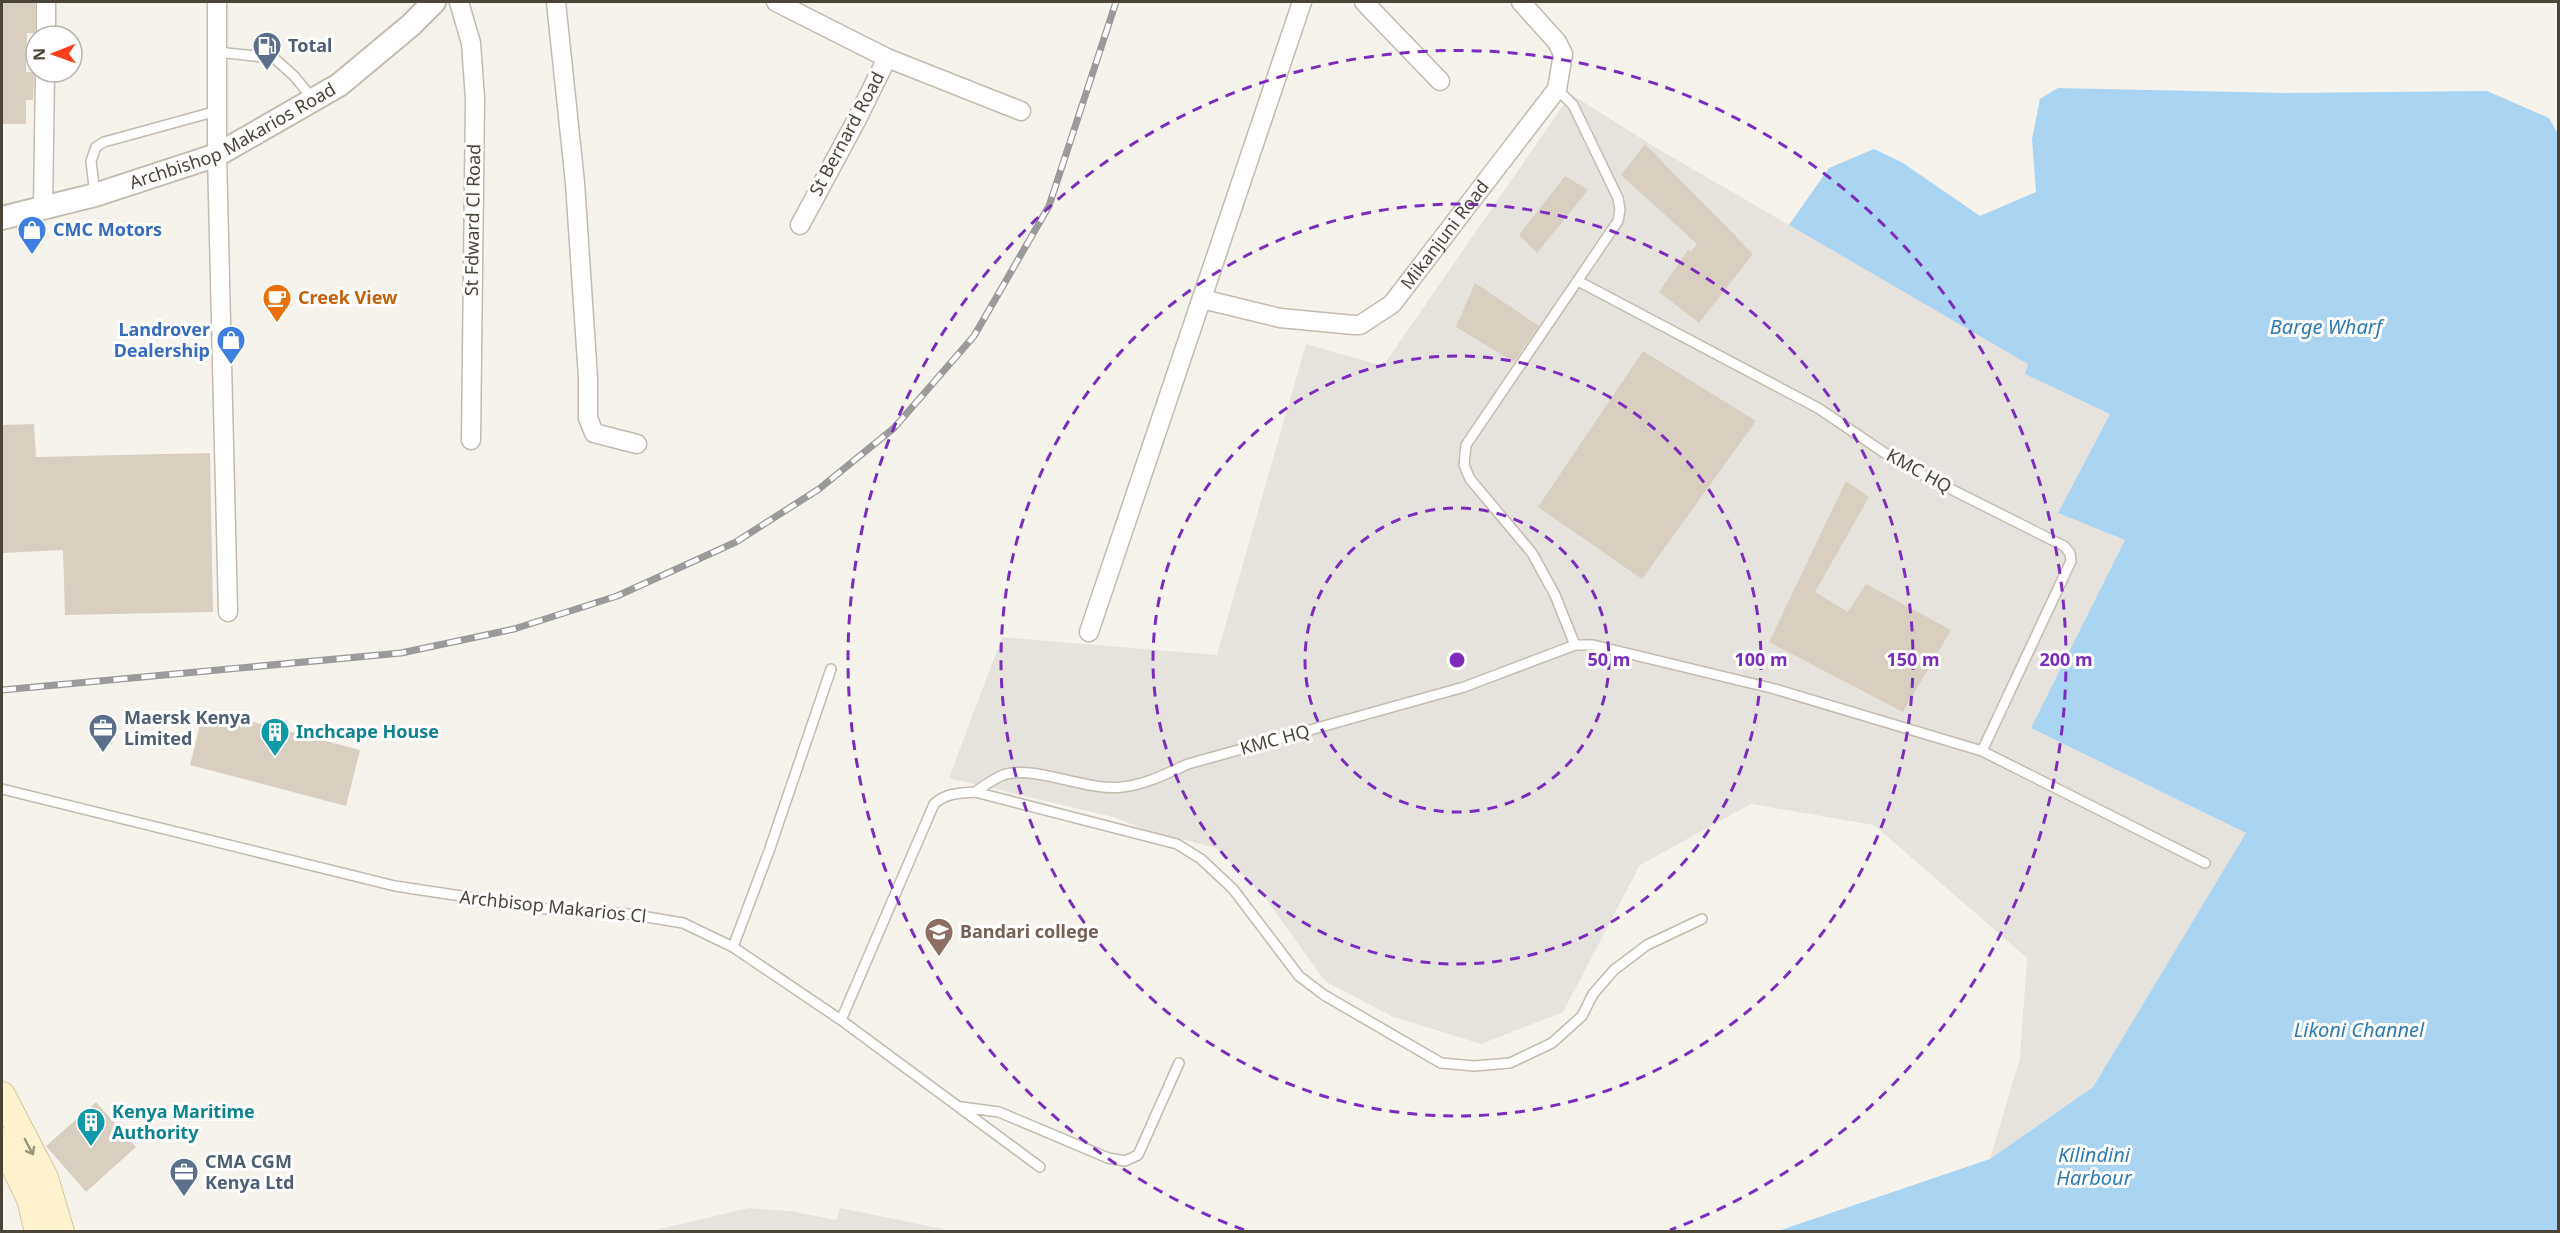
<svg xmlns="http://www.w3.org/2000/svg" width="2560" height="1233" viewBox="0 0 2560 1233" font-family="'Noto Sans',sans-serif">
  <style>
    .industrial { fill: #e6e2dd }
    .water { fill: #a9d4f2 }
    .building { fill: #d8cfc1 }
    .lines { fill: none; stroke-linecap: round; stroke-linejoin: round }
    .service-casing { stroke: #c2bbae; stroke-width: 12 }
    .minor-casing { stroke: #c2bbae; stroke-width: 21 }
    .tertiary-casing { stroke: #c2bbae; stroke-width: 26 }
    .secondary-casing { stroke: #d6c79b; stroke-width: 28 }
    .service { stroke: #fff; stroke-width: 9 }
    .minor { stroke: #fff; stroke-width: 18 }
    .tertiary { stroke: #fff; stroke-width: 22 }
    .secondary { stroke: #fff3cd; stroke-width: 26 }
    .rail-casing { stroke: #9a9a9a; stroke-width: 7 }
    .rail { stroke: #fff; stroke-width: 4.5; stroke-dasharray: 14; stroke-linecap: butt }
    .oneway { stroke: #9c937c }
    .ring { fill: none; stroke: #7b2cbf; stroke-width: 3; stroke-dasharray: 10 8 }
    .labels { text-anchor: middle; stroke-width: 6; stroke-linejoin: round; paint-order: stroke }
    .service-label { font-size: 18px; font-weight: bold; fill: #4e5e75; stroke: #fff; text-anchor: start }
    .street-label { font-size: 18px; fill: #4b4439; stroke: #fff }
    .shop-label { font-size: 18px; font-weight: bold; fill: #366cbe; stroke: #fff; text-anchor: start }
    .food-label { font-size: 18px; font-weight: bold; fill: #c56008; stroke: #fff; text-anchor: start }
    .culture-label { font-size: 18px; font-weight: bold; fill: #0d838f; stroke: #fff; text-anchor: start }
    .education-label { font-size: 18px; font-weight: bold; fill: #785e54; stroke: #fff; text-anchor: start }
    .water-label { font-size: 20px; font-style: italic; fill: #2e7ab2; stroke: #fff }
    .centre { fill: #7b2cbf; stroke: #fff; stroke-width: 3 }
    .ring-label { font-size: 18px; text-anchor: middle; font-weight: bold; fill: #7b2cbf; stroke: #fff; stroke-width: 6; stroke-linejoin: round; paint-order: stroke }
  </style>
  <rect width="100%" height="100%" fill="#f6f3ec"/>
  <path class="industrial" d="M1571,94L1653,146L2029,364L2026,374L2110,414L2058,513L2125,540L2031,728L2246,833L2093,1087L1990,1159L2020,1058L2027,958L1874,825L1751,804L1640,865L1563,1012L1481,1044L1391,1016L1325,981L1266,899L1216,848L1149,831L1113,817L949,778L1002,637L1217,655L1306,344L1383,366Z
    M749,1208L789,1211L837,1220L840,1208L953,1231H651Z"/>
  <path class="water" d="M2058,88L2285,93L2487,91L2549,118L2558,134V1231H1778L1990,1159L2093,1087L2246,833L2031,728L2125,540L2058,513L2110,414L2025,374L2028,364L1789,225L1829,168L1874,149L1903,163L1980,216L2036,192L2032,139L2040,99Z"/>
  <path class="building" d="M2,2H35V33H27L26,72H34L33,100H26V124H2Z
    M1645,144L1753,254L1699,323L1659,292L1688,250L1691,252L1697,244L1621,175Z
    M1565,176L1588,190L1537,253L1519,235Z
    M1475,283L1539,326L1514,362L1456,327Z
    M1643,351L1756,421L1642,579L1538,507Z
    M34,424L36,457L210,453L213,612L65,615L63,550L2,553V425Z
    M1846,481L1869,497L1815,592L1848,612L1866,584L1951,630L1903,712L1769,642Z
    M204,709L360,750L346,806L190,765Z
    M96,1102L136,1147L86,1192L46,1146Z"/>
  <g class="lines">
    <g class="service-casing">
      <path id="service" d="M217,52L274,58L294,76L313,99
        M1557,89L1573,105L1618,198L1620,210L1618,221L1466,445L1464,465L1470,479L1532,553L1555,595L1575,645
        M95,195L91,161L96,147L104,142L217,111
        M1578,281L1818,408L1901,464L2064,546L2070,553L2071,561L1982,751
        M2,789L395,886L547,909L629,914L683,923L733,947L841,1020L1040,1167
        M975,792C984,786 993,779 1003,775C1034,764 1088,792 1122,787C1145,785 1168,773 1188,764L1464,687L1575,645H1593L1775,689L1982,751L2205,863
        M733,947L769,851L831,669
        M841,1020L934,804C946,793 959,793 975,792L1177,844L1201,859L1233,889L1299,976L1324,995L1441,1063L1474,1066L1510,1063L1552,1043L1582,1016L1593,994L1614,970L1647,945L1702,919
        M961,1107L999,1112L1108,1158L1125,1161L1138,1155L1179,1063"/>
    </g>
    <g class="minor-casing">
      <g id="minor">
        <path d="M217,2V155L228,612"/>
        <path d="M459,2L471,43L475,99L471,440"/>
        <path d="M556,2L575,183L588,378V418L594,433L637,444"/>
        <path d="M776,2L887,58L856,121L800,225"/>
        <path d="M1364,2L1440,81"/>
        <path d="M46,36V2"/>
        <path d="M887,58L1021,111"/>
        <path d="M43,209L45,72"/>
        <path id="s1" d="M1202,299L1280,318L1354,325H1360L1392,304L1557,89L1563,54L1557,42L1521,2"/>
        <path d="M1089,632L1302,2"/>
      </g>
    </g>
    <g class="tertiary-casing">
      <g id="tertiary">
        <path id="s2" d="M2,218L95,195L217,155L339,85L411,25L434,2"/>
      </g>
    </g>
    <g class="secondary-casing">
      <path id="secondary" d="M2,1095L45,1178L61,1232
        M2,1141L30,1199L38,1232"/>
    </g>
    <use href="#service" class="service"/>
    <use href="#minor" class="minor"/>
    <use href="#tertiary" class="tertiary"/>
    <use href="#secondary" class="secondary"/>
    <g class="rail-casing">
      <path id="rail" d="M2,690L401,653L514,629L617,596L736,542L819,489L894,428L974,336L1049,206L1116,2"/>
    </g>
    <use href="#rail" class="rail"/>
  </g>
  <defs><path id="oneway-shaft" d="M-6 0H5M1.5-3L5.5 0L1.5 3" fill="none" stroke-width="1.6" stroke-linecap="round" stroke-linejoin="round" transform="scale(1.5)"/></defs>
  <use class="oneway" href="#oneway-shaft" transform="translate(29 1147) rotate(62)"/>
  <g class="ring">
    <circle cx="1457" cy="660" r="152"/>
    <circle cx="1457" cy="660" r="304"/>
    <circle cx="1457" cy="660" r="456"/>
    <path d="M1244 1230A609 609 0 1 1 1670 1230"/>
  </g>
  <defs>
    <g id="fuel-pin" transform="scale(1.5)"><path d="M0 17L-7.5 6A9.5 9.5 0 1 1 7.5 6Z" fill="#5c6f8a" stroke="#fff"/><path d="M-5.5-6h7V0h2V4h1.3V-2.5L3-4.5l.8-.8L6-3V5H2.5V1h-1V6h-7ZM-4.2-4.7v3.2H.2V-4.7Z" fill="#fff"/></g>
    <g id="shop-pin" transform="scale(1.5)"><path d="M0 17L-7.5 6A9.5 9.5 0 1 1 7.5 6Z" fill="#3f7fe0" stroke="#fff"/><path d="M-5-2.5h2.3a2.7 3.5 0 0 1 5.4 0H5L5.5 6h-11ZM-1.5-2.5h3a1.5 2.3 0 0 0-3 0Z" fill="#fff"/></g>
    <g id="cafe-pin" transform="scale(1.5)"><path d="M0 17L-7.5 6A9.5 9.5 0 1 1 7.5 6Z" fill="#e8710a" stroke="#fff"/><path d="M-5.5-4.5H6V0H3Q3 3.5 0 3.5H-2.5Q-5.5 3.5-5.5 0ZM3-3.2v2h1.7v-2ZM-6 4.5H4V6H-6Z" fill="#fff"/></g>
    <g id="office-pin" transform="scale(1.5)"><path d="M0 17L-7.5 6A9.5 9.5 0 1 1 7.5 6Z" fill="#5c6f8a" stroke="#fff"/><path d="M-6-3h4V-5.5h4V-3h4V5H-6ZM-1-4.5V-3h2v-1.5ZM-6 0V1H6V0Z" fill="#fff"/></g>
    <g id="building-pin" transform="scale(1.5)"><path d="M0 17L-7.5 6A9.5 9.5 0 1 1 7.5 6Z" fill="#0f9aa8" stroke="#fff"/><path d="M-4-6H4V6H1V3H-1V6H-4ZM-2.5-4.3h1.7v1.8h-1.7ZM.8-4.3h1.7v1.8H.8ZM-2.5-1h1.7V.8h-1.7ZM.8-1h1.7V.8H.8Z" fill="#fff"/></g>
    <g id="university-pin" transform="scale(1.5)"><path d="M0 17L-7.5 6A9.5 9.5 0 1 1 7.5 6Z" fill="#8d6e63" stroke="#fff"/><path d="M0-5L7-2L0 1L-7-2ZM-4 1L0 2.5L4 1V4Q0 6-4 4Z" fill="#fff"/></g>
  </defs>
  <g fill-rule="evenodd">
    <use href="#fuel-pin" x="267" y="46"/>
    <use href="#shop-pin" x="32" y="230"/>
    <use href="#cafe-pin" x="277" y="298"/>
    <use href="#shop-pin" x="231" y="340"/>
    <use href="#office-pin" x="103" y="728"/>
    <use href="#building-pin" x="275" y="732"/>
    <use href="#university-pin" x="939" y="932"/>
    <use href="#building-pin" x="91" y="1122"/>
    <use href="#office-pin" x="184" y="1172"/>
  </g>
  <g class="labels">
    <g class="service-label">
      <text x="288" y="52">Total</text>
      <text x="124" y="724">Maersk Kenya<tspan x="124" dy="21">Limited</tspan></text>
      <text x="205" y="1168">CMA CGM<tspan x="205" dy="21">Kenya Ltd</tspan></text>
    </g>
    <g class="street-label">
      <text transform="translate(847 134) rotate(-62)" y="6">St Bernard Road</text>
      <text dy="6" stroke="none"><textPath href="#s2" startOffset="246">Archbishop Makarios Road</textPath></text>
      <text transform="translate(473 220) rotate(-89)" y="6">St Fdward Cl Road</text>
      <text dy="6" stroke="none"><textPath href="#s1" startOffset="286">Mikanjuni Road</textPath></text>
      <text transform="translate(1919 471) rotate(29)" y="6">KMC HQ</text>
      <text transform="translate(1275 740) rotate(-15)" y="6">KMC HQ</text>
      <text transform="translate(553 907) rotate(6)" y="6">Archbisop Makarios Cl</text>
    </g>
    <g class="shop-label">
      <text x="53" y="236">CMC Motors</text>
      <text x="210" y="336" text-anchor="end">Landrover<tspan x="210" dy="21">Dealership</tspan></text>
    </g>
    <g class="food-label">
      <text x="298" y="304">Creek View</text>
    </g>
    <g class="culture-label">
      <text x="296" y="738">Inchcape House</text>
      <text x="112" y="1118">Kenya Maritime<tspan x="112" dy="21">Authority</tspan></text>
    </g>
    <g class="education-label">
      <text x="960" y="938">Bandari college</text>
    </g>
    <g class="water-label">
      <text x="2326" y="334">Barge Wharf</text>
      <text x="2359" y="1037">Likoni Channel</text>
      <text x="2094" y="1162">Kilindini<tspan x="2094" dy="23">Harbour</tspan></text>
    </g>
  </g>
  <circle cx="1457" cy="660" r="9" class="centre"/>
  <g class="ring-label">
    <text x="1609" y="666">50 m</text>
    <text x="1761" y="666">100 m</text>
    <text x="1913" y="666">150 m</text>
    <text x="2066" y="666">200 m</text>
  </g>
  <rect width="2560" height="1233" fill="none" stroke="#4b4439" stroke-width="6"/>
  <g transform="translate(54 54) rotate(269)"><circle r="28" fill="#ffffff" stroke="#b7b4b0" stroke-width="1.5"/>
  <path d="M0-4.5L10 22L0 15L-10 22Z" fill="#fc3f1d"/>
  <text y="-9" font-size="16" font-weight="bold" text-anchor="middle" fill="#4b4439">N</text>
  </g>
</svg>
